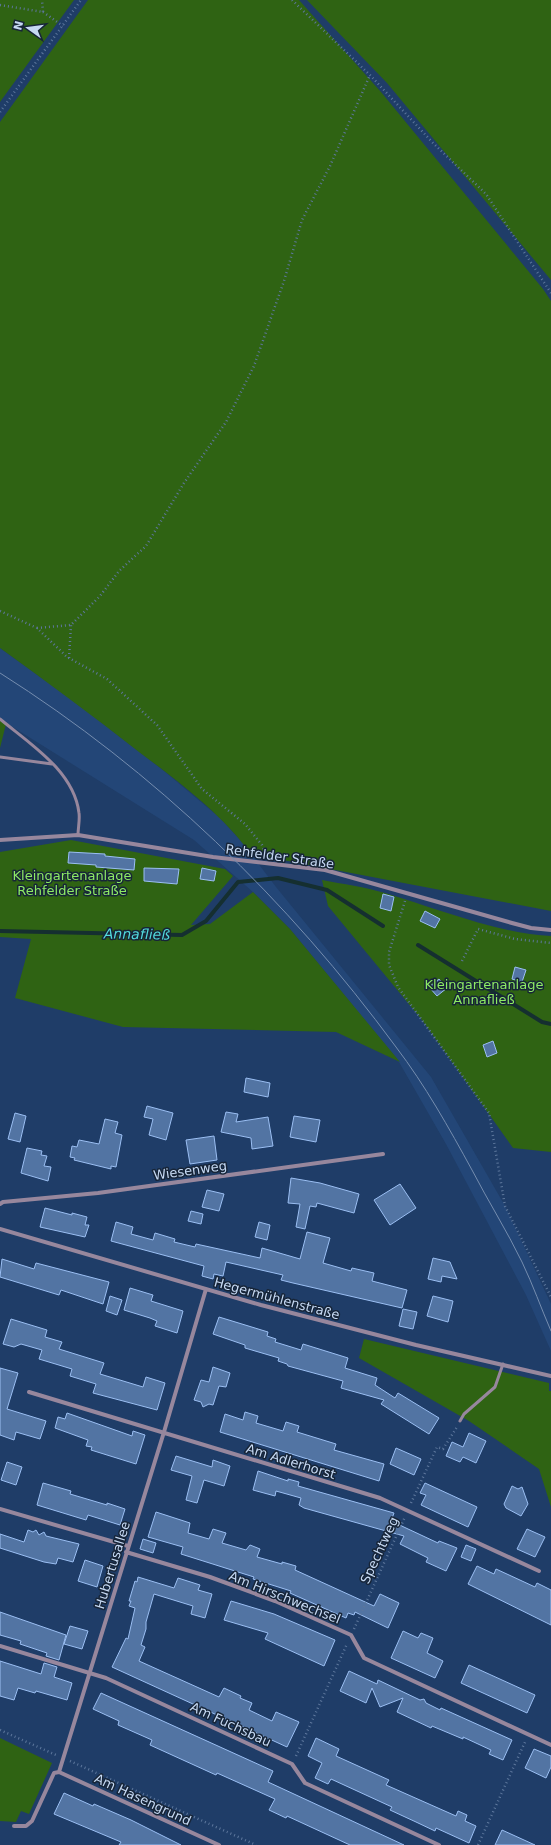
<svg xmlns="http://www.w3.org/2000/svg" width="551" height="1845" viewBox="0 0 551 1845" font-family="'DejaVu Sans',sans-serif">
  <style>
    .built { fill: #234677 }
    .green { fill: #2f6313 }
    .lines { fill: none; stroke-linecap: round; stroke-linejoin: round }
    .stream { stroke: #152f30; stroke-width: 4 }
    .building { fill: #5274a3; stroke: #9bbff3 }
    .path { stroke: #5d779c; stroke-width: 2.5; stroke-dasharray: 1 3; stroke-linecap: butt }
    .lane { stroke: #97879d; stroke-width: 3 }
    .street { stroke: #97879d; stroke-width: 4 }
    .tram { stroke: #758daf; stroke-width: 1 }
    .labels { text-anchor: middle; stroke-width: 3; stroke-linejoin: round; paint-order: stroke }
    .street-label { font-size: 13px; fill: #c6d9f3; stroke: #172538 }
    .park-label { font-size: 13px; fill: #8eeb65; stroke: #172538 }
    .water-label { font-size: 14px; font-style: italic; fill: #52d9dc; stroke: #172538 }
  </style>
  <rect width="100%" height="100%" fill="#1f3d68"/>
  <path class="built" d="M0,648L75,702L164,771L220,818L241,841L276,887L431,1077L505,1206L551,1304V1351L526,1295L446,1144L399,1062L290,929L253,892L194,840L0,719Z"/>
  <path class="green" d="M0,0H74L0,102Z
    M88,0H299L381,92L543,289L551,301V911L251,854C222,814 179,782 139,752C93,716 47,682 0,648V122Z
    M307,0H551V280L387,83Z
    M0,719L6,724L0,748Z
    M71,840L225,869L233,876L191,925L210,924L253,892L290,929L400,1062L336,1032L123,1027L15,998L31,939L0,937V852Z
    M322,880C343,884 365,887 385,893C435,908 500,934 551,936V1152L513,1148L422,1020L328,906Z
    M364,1339L549,1383V1391H551V1507L539,1469L469,1421L359,1358Z
    M0,1738L52,1763L29,1814L21,1811L16,1822L0,1821Z"/>
  <g class="lines">
    <path class="stream" d="M0,931L182,935L206,921L238,882L278,878L327,890L383,926
      M418,945L542,1022L551,1024"/>
  </g>
  <path class="building" d="M69,852L105,854V856L135,859L134,870L96,867V865L68,863Z
    M144,868L179,869L177,884L144,881Z
    M202,868L216,871L214,881L200,879Z
    M383,894L394,897L391,911L380,908Z
    M425,911L440,919L435,928L420,921Z
    M515,967L526,970L522,982L512,979Z
    M439,979L447,988L437,996L429,987Z
    M493,1041L497,1053L487,1057L483,1045Z
    M246,1078L270,1083L268,1097L244,1092Z
    M147,1106L173,1113L166,1140L149,1135L153,1119L144,1117Z
    M226,1112L238,1114L236,1122L268,1117L273,1146L252,1149L251,1138L221,1132Z
    M15,1113L26,1116L20,1142L8,1139Z
    M294,1116L320,1120L316,1142L290,1137Z
    M105,1119L118,1122L115,1133L122,1135L116,1167L111,1166V1169L74,1160L75,1158L70,1157L72,1146L77,1147L79,1140L99,1144Z
    M214,1136L217,1160L190,1164L186,1140Z
    M27,1148L42,1151L41,1155L47,1156L44,1166L51,1167L48,1181L21,1173Z
    M291,1178L320,1183L359,1194L354,1213L317,1203L316,1207L310,1206L305,1229L296,1227L300,1204L288,1203Z
    M400,1184L416,1208L390,1225L374,1200Z
    M207,1190L224,1194L219,1211L202,1207Z
    M45,1208L72,1215V1213L87,1217L85,1225H89L85,1237L40,1227Z
    M191,1211L203,1214L201,1224L188,1221Z
    M116,1222L133,1227L131,1234L153,1240L155,1233L175,1239L174,1242L195,1247L196,1244L260,1258L262,1248L300,1259L307,1232L330,1238L323,1263L351,1271L352,1268L374,1273L372,1281L407,1290L402,1308L293,1283L281,1280L283,1275L226,1262L223,1276L214,1274L213,1279L202,1276L204,1266L111,1241Z
    M259,1222L270,1225L267,1240L255,1237Z
    M433,1258L450,1262L457,1279L442,1276L441,1282L428,1279Z
    M2,1259L34,1269L36,1263L109,1282L103,1304L61,1290L59,1295L0,1277Z
    M130,1288L153,1295L151,1301L183,1311L177,1333L155,1326L157,1321L150,1318L124,1310Z
    M110,1296L122,1300L117,1315L106,1311Z
    M433,1296L453,1301L448,1322L427,1316Z
    M403,1309L417,1312L413,1329L399,1326Z
    M219,1317L268,1332L267,1336L276,1339L275,1342L301,1350L303,1344L348,1358L345,1368L377,1378L375,1385L395,1398L398,1393L439,1418L429,1434L381,1404L384,1400L341,1388L343,1381L288,1366L287,1364L278,1361L279,1358L245,1348V1345L213,1334Z
    M11,1319L47,1330L45,1337L62,1342L59,1349L104,1363L100,1374L143,1387L146,1377L165,1383L157,1410L93,1393L96,1384L70,1376L72,1369L39,1359L42,1350L21,1344L14,1347L3,1344Z
    M213,1367L230,1373L226,1387L219,1386L213,1405L209,1404L203,1407L201,1402L194,1400L201,1380L209,1382Z
    M0,1368L18,1373L7,1409L46,1421L40,1439L16,1432L14,1440L0,1435Z
    M245,1412L258,1416L256,1423L283,1431L286,1422L299,1426L297,1432L336,1444L334,1450L384,1464L379,1481L220,1432L225,1414L243,1420Z
    M67,1413L132,1436L133,1431L145,1435L136,1464L91,1450L92,1447L86,1446L88,1440L55,1428L58,1417L65,1419Z
    M469,1433L486,1441L476,1463L463,1457L460,1462L446,1456L452,1442L463,1447Z
    M396,1448L421,1459L414,1475L390,1464Z
    M176,1456L212,1467L213,1460L230,1466L224,1486L204,1480L197,1503L186,1500L192,1476L171,1470Z
    M7,1462L22,1467L16,1485L1,1480Z
    M258,1471L288,1481V1479L299,1482L298,1486L394,1513L391,1521L438,1543L439,1541L457,1548L446,1571L426,1562L428,1558L400,1544L404,1536L304,1508L299,1505L301,1498L276,1491L275,1496L253,1490Z
    M43,1483L71,1491L70,1494L107,1505V1503L125,1509L120,1525L88,1515L86,1520L37,1505Z
    M425,1483L477,1507L468,1527L421,1505L426,1495L420,1493Z
    M512,1486L518,1489L522,1487L528,1504L521,1516L506,1508L504,1504Z
    M156,1512L190,1523L188,1533L209,1539L213,1529L226,1533L222,1543L246,1550L250,1545L260,1549L257,1557L282,1564V1562L296,1566L295,1570L374,1606L380,1594L399,1603L388,1628L355,1612L354,1615L348,1613L346,1618L290,1593L291,1591L253,1579L254,1577L181,1554L183,1547L148,1537Z
    M527,1529L545,1537L535,1557L517,1549Z
    M28,1530L33,1532L36,1530L39,1535L44,1532L46,1536L79,1544L73,1562L58,1558L56,1564L44,1562L0,1548V1534L24,1542Z
    M143,1539L156,1543L153,1553L140,1549Z
    M466,1545L476,1549L471,1561L461,1557Z
    M85,1560L103,1566L97,1587L78,1581Z
    M477,1566L494,1574L496,1569L535,1587L537,1583L551,1590V1625L468,1584Z
    M138,1577L174,1588L178,1578L200,1585L198,1590L212,1594L205,1618L191,1614L193,1606L154,1594L146,1622V1629L141,1645L145,1647L139,1661L219,1697L224,1688L241,1696L240,1698L252,1703L249,1710L272,1721L276,1712L299,1722L287,1747L112,1667L126,1638L128,1639L135,1608L129,1606L131,1601H129L135,1581L137,1582Z
    M231,1601L274,1614L335,1640L324,1666L265,1639L268,1633L224,1620Z
    M0,1612L66,1635L59,1660L46,1656L47,1653L20,1644L21,1641L0,1635Z
    M70,1626L88,1631L82,1649L64,1644Z
    M403,1631L418,1638L421,1633L433,1638L427,1653L443,1661L435,1678L391,1658Z
    M0,1661L41,1674L44,1663L57,1667L54,1677L72,1683L67,1700L36,1691L35,1693L18,1688L14,1700L0,1696Z
    M469,1665L535,1695L527,1713L461,1683Z
    M349,1671L377,1684L378,1680L420,1700L424,1699L426,1703L440,1710L441,1708L512,1740L503,1760L489,1754L491,1750L463,1737V1739L432,1726L431,1728L397,1712L403,1698L380,1707L372,1688L366,1703L340,1691Z
    M101,1693L273,1771L268,1782L404,1845H350L287,1816L286,1818L269,1810L275,1799L217,1773L216,1775L150,1745L152,1740L118,1725L119,1721L93,1709Z
    M316,1738L339,1749L336,1756L389,1780L386,1785L456,1816L458,1811L467,1815L465,1821L476,1826L469,1843L436,1828L435,1831L416,1822L390,1810L392,1807L331,1779L328,1784L315,1778L322,1763L308,1756Z
    M534,1749L551,1756V1767L546,1778L525,1768Z
    M64,1793L93,1806L94,1804L131,1820L181,1845H119L121,1842L54,1814Z
    M502,1830L535,1845H495Z"/>
  <g class="lines">
    <path class="path" d="M292,0L370,75L433,143L486,194L551,293
      M0,5L43,12L42,0
      M43,12L63,26
      M0,112L81,0
      M0,611L37,628L67,657L107,679L157,725L202,789L245,824L262,845L266,855
      M37,628L71,625L100,596L119,571L146,546L184,483L226,422L254,366L284,281L302,220L330,166L370,75
      M69,658L71,625
      M405,901L389,952V965L398,987L489,1113L505,1206L551,1297
      M462,961L478,929L515,939L551,943
      M411,1503L437,1447L443,1449L457,1427
      M354,1629L405,1517
      M0,1730L56,1755
      M296,1756L347,1644
      M70,1761L256,1845
      M478,1845L525,1742"/>
    <path class="lane" d="M0,719C30,744 74,771 79,813C80,820 78,828 78,835
      M0,757L52,764
      M460,1421L464,1414L495,1387L503,1364"/>
    <path class="street" d="M0,840L78,835L213,857L325,870L512,923L531,928L551,930
      M0,1204L3,1202L98,1193L383,1154
      M0,1229L261,1305L416,1345L551,1376
      M29,1392L380,1498L539,1571
      M0,1509L128,1546
      M126,1552L210,1577L275,1601L351,1635L364,1658L551,1745
      M0,1646L106,1678L292,1764L305,1783L439,1845
      M59,1772L164,1432L206,1289
      M59,1772L219,1845
      M14,1826H26L32,1821L54,1773L59,1772"/>
    <path class="tram" d="M0,673C155,771 288,900 396,1047C425,1085 449,1128 472,1170C488,1201 507,1231 522,1262C533,1285 541,1308 551,1331"/>
  </g>
  <g class="labels">
    <g class="street-label">
      <text transform="translate(280 856) rotate(8)" y="5">Rehfelder Straße</text>
      <text transform="translate(190 1170) rotate(-8)" y="5">Wiesenweg</text>
      <text transform="translate(277 1298) rotate(15)" y="5">Hegermühlenstraße</text>
      <text transform="translate(291 1461) rotate(17)" y="5">Am Adlerhorst</text>
      <text transform="translate(379 1550) rotate(-65)" y="5">Spechtweg</text>
      <text transform="translate(112 1565) rotate(-73)" y="5">Hubertusallee</text>
      <text transform="translate(285 1597) rotate(22)" y="5">Am Hirschwechsel</text>
      <text transform="translate(231 1724) rotate(25)" y="5">Am Fuchsbau</text>
      <text transform="translate(143 1799) rotate(25)" y="5">Am Hasengrund</text>
    </g>
    <g class="park-label">
      <text x="72" y="880">Kleingartenanlage<tspan x="72" dy="15">Rehfelder Straße</tspan></text>
      <text x="484" y="989">Kleingartenanlage<tspan x="484" dy="15">Annafließ</tspan></text>
    </g>
    <g class="water-label">
      <text transform="translate(137 934) rotate(1)" y="5">Annafließ</text>
    </g>
  </g>
  <g transform="translate(28 28) rotate(284)" stroke="#172538" stroke-width="3" paint-order="stroke">
  <path d="M0-3L7 15L0 10L-7 15Z" fill="#c6d9f3"/>
  <text y="-6" font-size="11" font-weight="bold" text-anchor="middle" fill="#c6d9f3">N</text>
  </g>
</svg>
